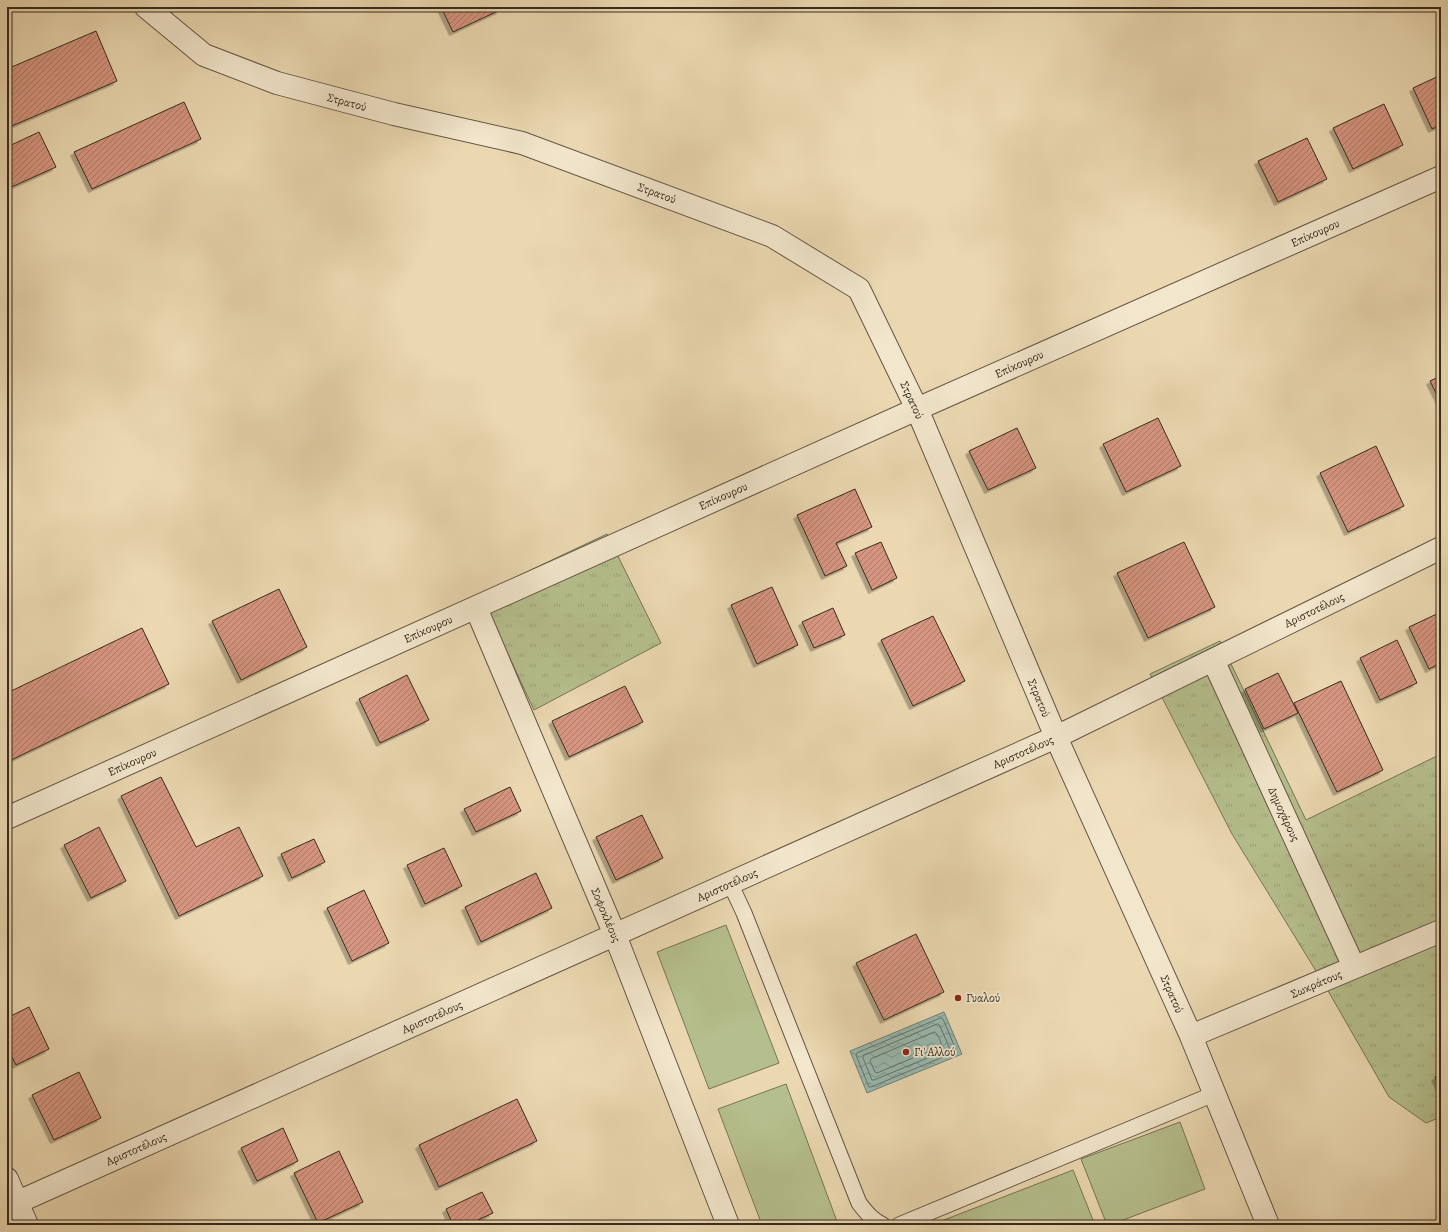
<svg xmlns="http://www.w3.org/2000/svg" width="1448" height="1232" viewBox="0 0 1448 1232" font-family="Alegreya,serif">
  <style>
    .grass { fill: url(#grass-tufts); stroke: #767556 }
    .park { fill: #b5bf8d; stroke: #767556 }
    .water { fill: url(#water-waves); stroke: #718076 }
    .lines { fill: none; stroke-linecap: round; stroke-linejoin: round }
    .shore { stroke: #677268; stroke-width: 1 }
    .building { fill: url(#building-hatch); stroke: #362b1f; filter: url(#shadow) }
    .lane-casing { stroke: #635644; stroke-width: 17 }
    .street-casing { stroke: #635644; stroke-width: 24 }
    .lane { stroke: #f2e6cc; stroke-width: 15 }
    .street { stroke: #f2e6cc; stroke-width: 22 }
    .poi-dot { fill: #8f2418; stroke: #f2e6cc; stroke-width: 1.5 }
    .labels { text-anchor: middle; stroke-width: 3.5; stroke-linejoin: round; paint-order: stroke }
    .street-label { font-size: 12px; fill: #362b1f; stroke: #f2e6cc }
    .poi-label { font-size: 12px; fill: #362b1f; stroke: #f2e6cc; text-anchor: start }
  </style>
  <defs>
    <pattern id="grass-tufts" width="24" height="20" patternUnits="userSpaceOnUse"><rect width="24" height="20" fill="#b5bf8d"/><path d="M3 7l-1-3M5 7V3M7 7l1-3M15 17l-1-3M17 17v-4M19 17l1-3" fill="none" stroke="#9ca479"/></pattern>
    <pattern id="water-waves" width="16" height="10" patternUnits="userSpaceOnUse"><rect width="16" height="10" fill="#98b9b0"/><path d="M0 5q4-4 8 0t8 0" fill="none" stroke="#7d978f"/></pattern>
    <pattern id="building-hatch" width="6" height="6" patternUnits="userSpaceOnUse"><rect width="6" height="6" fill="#d69580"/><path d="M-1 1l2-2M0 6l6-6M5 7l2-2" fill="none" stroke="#ae7a68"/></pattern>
    <filter id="shadow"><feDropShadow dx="-3.5" dy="3.5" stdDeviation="0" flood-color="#0004"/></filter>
  </defs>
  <rect width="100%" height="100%" fill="#ebd8b1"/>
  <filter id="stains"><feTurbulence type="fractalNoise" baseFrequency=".005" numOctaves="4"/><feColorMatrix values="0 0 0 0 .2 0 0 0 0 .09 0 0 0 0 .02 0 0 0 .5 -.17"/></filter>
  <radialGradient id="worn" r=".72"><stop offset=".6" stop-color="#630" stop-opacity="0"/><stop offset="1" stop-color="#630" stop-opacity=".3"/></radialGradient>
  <path class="grass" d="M607,534L661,643L534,710L480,594Z
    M1220,641L1306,820L1441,754V1117L1426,1123L1389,1097L1327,989L1232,834L1150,674Z"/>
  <path class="park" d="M726,925L779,1063L709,1089L657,952Z
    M786,1084L838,1224L834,1225H762L718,1109Z
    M1180,1122L1205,1189L1110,1225H1107L1081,1159Z
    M1073,1170L1095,1225H931Z"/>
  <path class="water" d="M944,1012L962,1054L867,1093L850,1051Z"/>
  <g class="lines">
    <path class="shore" d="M941,1018L943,1019L956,1050L955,1052L871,1087H869L856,1055L857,1053Z
      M938,1024L940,1026L949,1047V1049L874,1080H872L863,1058V1056Z
      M935,1032C938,1034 942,1043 941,1046L877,1073L875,1072L870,1061L871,1059Z"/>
  </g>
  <path class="building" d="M441,7H499L500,10L453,32Z
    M96,31L117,81L7,128V69Z
    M1441,75V125L1432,129L1413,88Z
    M184,102L201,139L92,189L74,152Z
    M1384,104L1403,145L1353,169L1333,128Z
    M39,132L56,167L7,189V147Z
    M1307,138L1327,179L1278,202L1258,161Z
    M1441,376V403L1430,381Z
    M1158,418L1181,466L1126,492L1103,444Z
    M1017,428L1036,468L988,490L969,451Z
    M1376,446L1404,506L1348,532L1320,473Z
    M855,489L872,527L836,543L847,566L825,576L797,515Z
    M881,542L897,578L872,590L855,553Z
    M1184,542L1215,607L1148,638L1117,573Z
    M772,587L798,645L757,664L731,605Z
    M279,589L307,647L241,680L212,621Z
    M833,608L845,635L814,648L802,622Z
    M1441,612V663L1429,669L1409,627Z
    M933,616L965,681L913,706L881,640Z
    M142,628L169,684L7,762V693Z
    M1397,640L1417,683L1380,700L1360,658Z
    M1278,673L1298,713L1264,729L1245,689Z
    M407,675L429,720L380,743L359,699Z
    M1341,681L1383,770L1337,792L1294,703Z
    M625,686L643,722L569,757L552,721Z
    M161,777L196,847L239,827L263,876L179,916L121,796Z
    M510,787L521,811L476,832L464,809Z
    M642,815L663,858L616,880L596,837Z
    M99,827L126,881L91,898L64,845Z
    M314,839L325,862L292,878L281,854Z
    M444,848L462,886L425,904L407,865Z
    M536,873L552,908L481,942L465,907Z
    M364,890L389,943L352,961L327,908Z
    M916,934L944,992L884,1020L856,963Z
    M29,1007L49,1049L16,1065L7,1047V1018Z
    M79,1072L101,1118L54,1140L32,1095Z
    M1441,1074V1090L1435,1077Z
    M517,1099L537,1141L439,1187L419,1145Z
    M283,1128L298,1161L257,1181L241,1148Z
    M339,1151L363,1202L318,1223L294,1173Z
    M482,1192L493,1213L467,1225H453L446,1209Z"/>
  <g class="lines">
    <g class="lane-casing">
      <path id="lane" d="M730,883L744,913L859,1203C866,1212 872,1220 883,1225
        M899,1225L1214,1094"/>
    </g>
    <g class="street-casing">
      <path id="street" d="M146,7L204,55L277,83L394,114L522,143L772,236L859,289L917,409L1056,737L1191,1036L1268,1225
        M476,608L615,935L728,1225
        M1213,660L1354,967
        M7,818L917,409L1441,177
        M1191,1036L1441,931
        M7,1179L27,1225
        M7,1207L1056,737L1441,548"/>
    </g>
    <use href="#lane" class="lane"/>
    <use href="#street" class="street"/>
  </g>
  <g class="poi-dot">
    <circle cx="958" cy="998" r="4"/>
    <circle cx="906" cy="1052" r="4"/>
  </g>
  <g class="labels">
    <g class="street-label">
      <text transform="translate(347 102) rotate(15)" y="4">Στρατού</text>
      <text transform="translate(657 193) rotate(20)" y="4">Στρατού</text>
      <text transform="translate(1315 233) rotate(-24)" y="4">Επίκουρου</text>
      <text transform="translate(1019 364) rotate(-24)" y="4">Επίκουρου</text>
      <text transform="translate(912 400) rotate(65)" y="4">Στρατού</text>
      <text transform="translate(723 496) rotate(-24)" y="4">Επίκουρου</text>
      <text transform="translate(1314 610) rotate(-26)" y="4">Αριστοτέλους</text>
      <text transform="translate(428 629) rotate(-24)" y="4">Επίκουρου</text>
      <text transform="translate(1039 698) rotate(67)" y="4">Στρατού</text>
      <text transform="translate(1023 752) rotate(-24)" y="4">Αριστοτέλους</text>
      <text transform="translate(132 762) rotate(-24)" y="4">Επίκουρου</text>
      <text transform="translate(1284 814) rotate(65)" y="4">Δημοχάρους</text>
      <text transform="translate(727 885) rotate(-24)" y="4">Αριστοτέλους</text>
      <text transform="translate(606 915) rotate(67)" y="4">Σοφοκλέους</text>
      <text transform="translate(1316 984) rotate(-23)" y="4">Σωκράτους</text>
      <text transform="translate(1172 994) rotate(66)" y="4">Στρατού</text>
      <text transform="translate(432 1017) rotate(-24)" y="4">Αριστοτέλους</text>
      <text transform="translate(136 1149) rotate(-24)" y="4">Αριστοτέλους</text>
    </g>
    <g class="poi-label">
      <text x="966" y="1002">Γυαλού</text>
      <text x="914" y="1056">Γι' Αλλού</text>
    </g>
  </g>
  <rect width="1448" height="1232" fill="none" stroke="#ebd8b1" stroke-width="24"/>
  <rect x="8" y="8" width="1432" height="1216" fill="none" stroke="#362b1f" stroke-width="2"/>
  <rect x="12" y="12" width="1424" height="1208" fill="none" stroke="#362b1f"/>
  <rect width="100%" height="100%" filter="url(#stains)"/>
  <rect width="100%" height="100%" fill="url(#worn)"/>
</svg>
